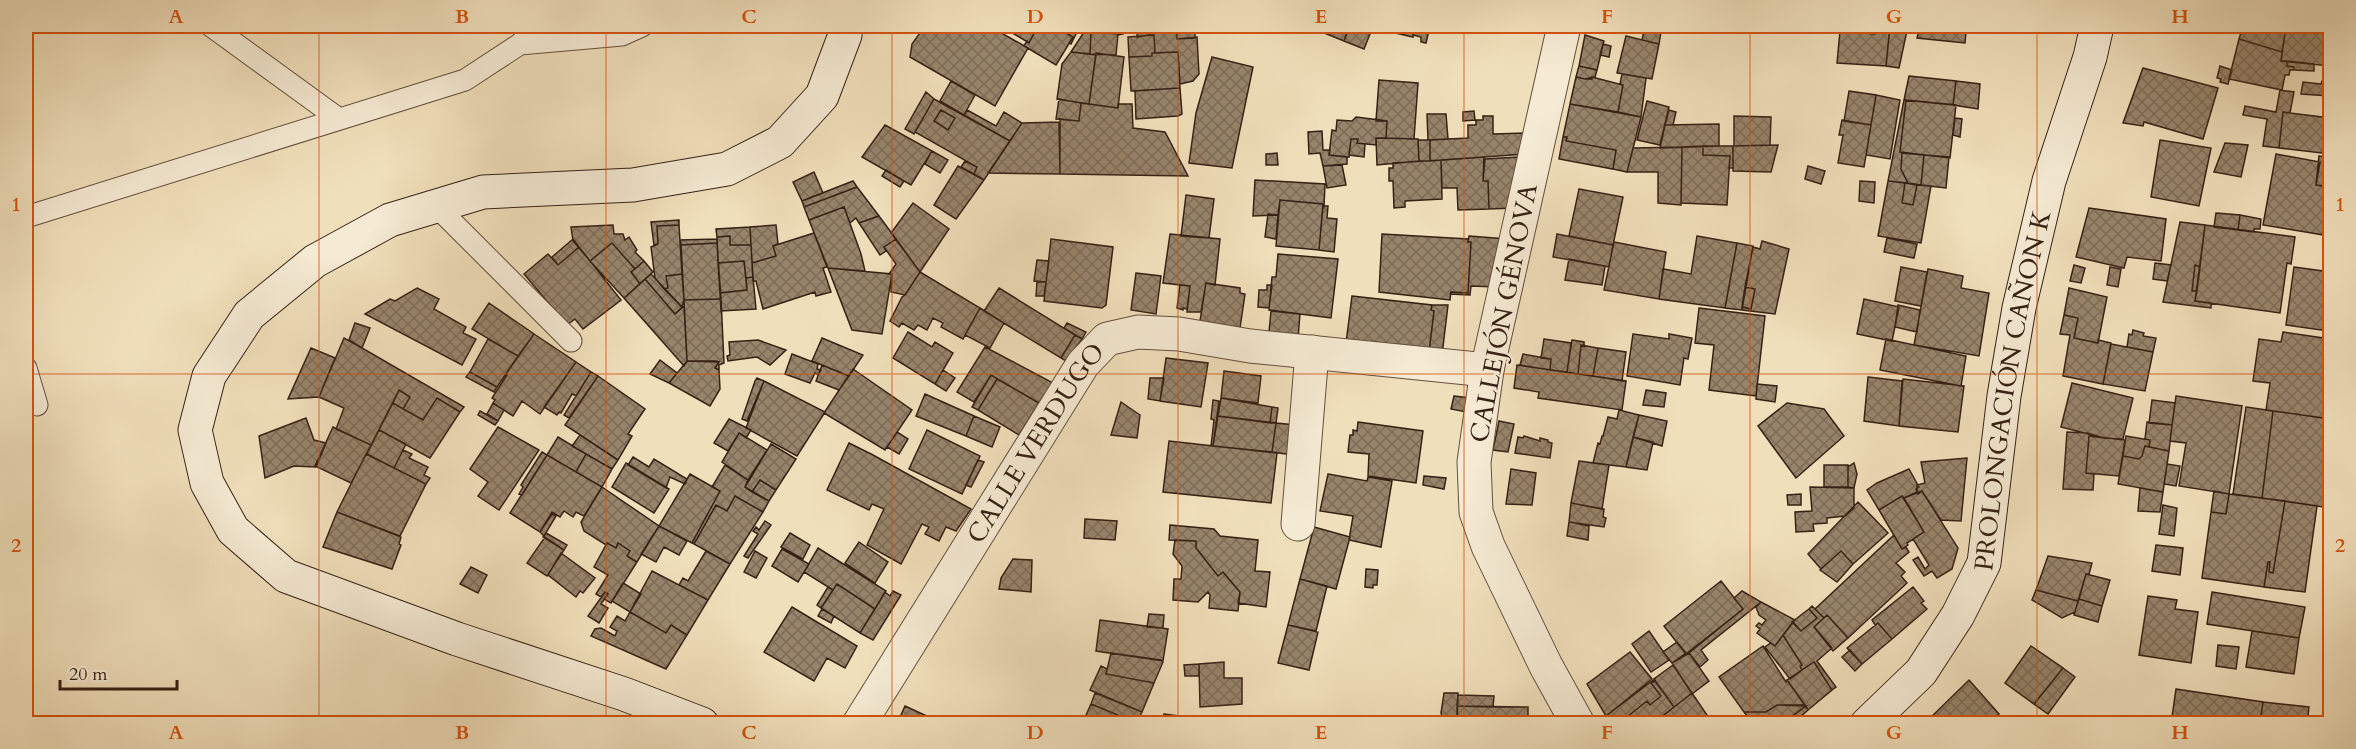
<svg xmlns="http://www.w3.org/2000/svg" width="2356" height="749" viewBox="0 0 2356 749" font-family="Cardo,serif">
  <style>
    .building { fill: url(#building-cross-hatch); stroke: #372115; stroke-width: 1.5; fill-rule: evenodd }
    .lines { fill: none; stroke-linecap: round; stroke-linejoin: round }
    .lane-casing { stroke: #65503e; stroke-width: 23 }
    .street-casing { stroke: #65503e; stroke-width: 35 }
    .secondary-casing { stroke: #372115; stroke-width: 35 }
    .lane { stroke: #f5ead3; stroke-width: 21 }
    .street { stroke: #f5ead3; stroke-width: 33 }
    .secondary { stroke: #f5ead3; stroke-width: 33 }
    .grid { fill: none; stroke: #d6530d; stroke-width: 1.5; stroke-opacity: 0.55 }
    .labels { text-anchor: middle; stroke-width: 4.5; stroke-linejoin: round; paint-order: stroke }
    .street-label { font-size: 26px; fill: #372115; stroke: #f5ead3 }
    .neatline { fill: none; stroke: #d6530d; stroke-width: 2 }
    .grid-label { font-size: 20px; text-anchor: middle; font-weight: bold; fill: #d6530d }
  </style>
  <defs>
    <pattern id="building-cross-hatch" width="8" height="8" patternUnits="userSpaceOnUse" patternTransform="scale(1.5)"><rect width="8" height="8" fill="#97846b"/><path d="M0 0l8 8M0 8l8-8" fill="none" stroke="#7c6c57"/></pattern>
  </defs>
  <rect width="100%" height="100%" fill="#f0dfbb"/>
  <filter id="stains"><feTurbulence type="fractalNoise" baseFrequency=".00333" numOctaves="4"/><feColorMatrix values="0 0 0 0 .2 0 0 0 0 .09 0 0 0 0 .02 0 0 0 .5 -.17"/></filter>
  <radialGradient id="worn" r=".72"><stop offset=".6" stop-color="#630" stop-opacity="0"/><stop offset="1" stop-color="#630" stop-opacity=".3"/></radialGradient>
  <path class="building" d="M931,26H989L1028,48L995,106L910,57L912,44L922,30L926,33Z
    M1006,26H1038L1029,43L1004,28Z
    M1038,26H1054L1073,37L1056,65L1024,46L1027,41L1029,43Z
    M1054,26H1080L1071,44L1069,43L1073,37Z
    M1088,26H1120L1123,34L1118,35V34L1091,32L1090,54L1071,52Z
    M1137,26H1148L1149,35L1137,37Z
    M1148,26H1177V39L1197,37L1199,74L1193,81L1180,84L1178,52L1155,53L1154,35H1149Z
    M1177,26H1195V38L1177,39Z
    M1319,26H1350L1344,41L1317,30Z
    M1349,26L1370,34L1364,49L1344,41Z
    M1365,26H1415L1413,37Z
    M1415,26H1426L1425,29L1429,30L1426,43L1421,42V37L1413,35Z
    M1645,26H1662L1659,44L1642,40Z
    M1876,26H1890L1886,66L1837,63L1840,31L1875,34Z
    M1890,26H1908L1899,68L1886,66Z
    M1920,26H1946L1945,28L1966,32L1965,43L1917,38Z
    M1946,26H1972L1970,32L1945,28Z
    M2243,26H2286L2282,52L2239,39Z
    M2286,26H2330V66L2281,61Z
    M1091,32L1118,34L1116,55L1090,54Z
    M1154,35L1155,53H1152V56L1129,57L1128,37Z
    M1585,35L1604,41L1597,70L1579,66Z
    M1626,36L1659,44L1652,79L1617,73Z
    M2239,39L2282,52L2281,61H2287V66L2294,67V70H2290L2289,75H2285L2282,90L2229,79Z
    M1603,44L1611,46L1609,57L1600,55Z
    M1071,52L1096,55L1089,104L1057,99L1062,64Z
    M1178,52L1180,88L1131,91L1129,57L1152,56V53Z
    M1096,53L1124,57L1118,108L1089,104Z
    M1212,57L1253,67L1232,168L1189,163L1196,113Z
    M2287,61L2314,64V71L2294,70V67L2287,66Z
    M1579,66L1597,70L1595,77L1585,79L1576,77Z
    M2220,66L2232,70L2228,84L2220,82L2221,79L2217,78Z
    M2143,68L2218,88L2203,139L2144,122L2143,126L2123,123Z
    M1622,74L1646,78L1641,117L1618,112L1623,85L1620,84Z
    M1909,76L1956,81L1953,105L1904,100Z
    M1576,77L1585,79H1592V77L1623,85L1618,112L1570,104Z
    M1379,80L1418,83L1414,139L1386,138L1387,121H1376Z
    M951,81L975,95L964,115L940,101Z
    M1956,81L1980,84L1978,109L1953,105Z
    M2322,81H2326L2325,87L2330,88L2329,96L2301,94L2303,82L2321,84Z
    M1180,88L1182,114L1178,116L1136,119L1135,91Z
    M2280,90L2294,92L2290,113L2283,112L2279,148L2263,146L2267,119L2243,115L2245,106L2276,112Z
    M1849,91L1876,95L1871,125L1844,121Z
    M926,92L934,99L914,134L905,129Z
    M1876,95L1900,100L1890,159L1866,155Z
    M934,99L1010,141L984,180L974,174L977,167L915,132ZM941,110L955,118L948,130L934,121Z
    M1059,99L1081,103L1079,121L1056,119Z
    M1904,100H1906L1900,152L1902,153L1901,169L1908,183L1888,181Z
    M1906,100L1956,105L1950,158L1900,152Z
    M1647,101L1669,107L1660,145L1637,140Z
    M1081,103L1118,108V104H1132L1133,128L1165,132L1188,176L1060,174V119L1079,121Z
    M1570,104L1641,117L1627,172L1613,169L1616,150L1566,141L1567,137H1563Z
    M941,110L955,118L948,130L934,121Z
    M967,110L996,126L1004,112L1022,123L1010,141L964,115Z
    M1669,110L1676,112L1673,125H1665Z
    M1474,111L1475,120L1463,121V112Z
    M2283,112L2330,118V154L2279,148Z
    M1427,114H1446L1448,139L1428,140Z
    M1483,116H1493V134L1527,133L1526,154L1430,161V140L1468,138V125H1476V120H1483Z
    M1734,116L1771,117L1770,145L1734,146Z
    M1356,117L1387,121L1386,138H1376V145L1357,143L1358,139H1351L1349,157L1329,155L1332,130L1336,131L1337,120L1352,121Z
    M1955,118L1962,119L1960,137L1953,135Z
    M1842,120L1871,125L1864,167L1838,163L1843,135H1839Z
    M1059,122L1060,174L988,173L1022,123Z
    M1719,124V146L1660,148L1665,125Z
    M885,125L932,151L911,185L862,157Z
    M1322,131L1323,150H1330L1329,155L1347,157V164L1323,166L1320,153L1309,154L1308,132Z
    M1563,137H1567L1566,141L1616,150L1613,169L1559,159Z
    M1376,138L1418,139L1419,161L1377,165Z
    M1351,139H1358L1357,143L1365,144L1364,157L1349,155Z
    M1418,140H1430V161H1419Z
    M2160,140L2211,148L2199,206L2151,197Z
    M2225,143L2248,145L2241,177L2214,172Z
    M1778,145L1771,172L1733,171V146Z
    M1703,146V155L1730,156L1727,205L1681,203L1682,147Z
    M1703,146H1733V168H1729L1730,156L1703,155Z
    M1682,147L1681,205L1658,203V172H1627L1633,148Z
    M932,151L948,160L940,173L925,164Z
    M1277,153L1278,165H1266V154Z
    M1902,153L1924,155L1921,185L1908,183L1901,169Z
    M2276,154L2320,162L2316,185L2330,187V236L2263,225Z
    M1924,155L1949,157L1946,188L1921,185Z
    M2319,156L2330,158V187L2316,185Z
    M1484,157L1483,181H1488L1489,209L1458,210L1457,188H1442L1441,160Z
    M1518,157L1514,208L1489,209L1488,181H1483L1485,159Z
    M1441,160L1442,199L1405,201V207L1394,208L1393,181H1389V168H1393V163Z
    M965,161L977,167L974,174L961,167Z
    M1342,165L1346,185L1327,188L1323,166Z
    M958,166L984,180L956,219L934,205Z
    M1808,166L1825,171L1821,184L1805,179Z
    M886,170L904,181L900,187L882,176Z
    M814,172L823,193L802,201L793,182Z
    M1255,180L1325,184L1324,206L1323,204L1280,200L1278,215L1253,216Z
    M853,181L857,187L804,207L802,201Z
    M1860,181L1875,182L1874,203L1859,201Z
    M1888,181L1905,183L1902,203L1913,205L1917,185L1931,186L1921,243L1878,236Z
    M1905,183L1917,185L1913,205L1902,203Z
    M857,187L879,216L859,223L856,218L850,223L844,207L809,220L804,207Z
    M1579,189L1623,197L1613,245L1569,236Z
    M1186,195L1214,199L1209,238L1181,236Z
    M1280,200L1323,204L1319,250L1276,246Z
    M913,203L949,229L920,272L891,233Z
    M1323,206H1328L1327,218L1337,219L1334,252L1319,250Z
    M844,207L861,254L865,271L828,268L809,220Z
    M2089,208L2166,219L2161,261L2127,257L2124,268L2076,257Z
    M2216,213L2240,215L2238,230L2214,227Z
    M1268,214L1278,215L1276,239L1265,237Z
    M2240,215L2261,219L2260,229H2254V232L2238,230Z
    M879,216L896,239L884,247L886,251L880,255L859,223Z
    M679,220V225L657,226L658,244L654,245L651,222Z
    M2180,222L2205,225L2200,267L2195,265L2192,291H2197L2195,301L2211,303V308L2163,302Z
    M613,225L614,234H623L625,240L629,237L637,250L635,252L644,261L635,269L612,243L590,261L573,241L571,227Z
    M679,225L682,274L666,276L668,288L664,289L655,278L651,247L658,244L657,226Z
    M776,225L778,244L773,246L776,256L752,263L750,227Z
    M2205,225L2295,237L2291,264L2287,263L2280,313L2195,301Z
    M750,227L751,245H730V236L717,237L716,229Z
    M814,233L827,267L823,268L831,292L816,296L815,292L763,309L756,281H753L752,263L776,256L773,246Z
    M1170,234L1220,239L1215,285L1206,283L1201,312H1187L1190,286L1163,283Z
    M1382,234L1468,239V242H1471L1468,293L1451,292L1450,300L1379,292Z
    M1557,234L1613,245L1609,267L1553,257Z
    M730,236V245H751L753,277L746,278L744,261L718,263L717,237Z
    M1469,236L1507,239L1496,287L1471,286L1470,295L1450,294L1451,292L1468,293L1471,242H1468Z
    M1697,236L1737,243L1725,308L1659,299L1663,269L1691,274Z
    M1887,238L1917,244L1914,258L1884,252Z
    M573,239L579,247L558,265L552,257Z
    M717,239V243L681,245L680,240Z
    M896,239L920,272L905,295L891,292L892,274H889L896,264L884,247Z
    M1051,239L1113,247L1106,305L1102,308L1044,301Z
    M1762,241L1789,249L1775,314L1742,310V307L1751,309L1755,289L1745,287L1753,247L1760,249Z
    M1614,242L1666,252L1659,299L1604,290Z
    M612,243L635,269L631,272L640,284L624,298L590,261Z
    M717,243L721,299L684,300L681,245Z
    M1737,243L1753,246L1742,310L1725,308Z
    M579,247L621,300L583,329L575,319L567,325L524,274L548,254L558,265Z
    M1278,254L1338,259L1331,318L1269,310L1272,277H1276Z
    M1569,259L1605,266L1602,285L1565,280Z
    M1037,260L1049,261L1046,282L1034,281Z
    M644,261L653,272L640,284L631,272Z
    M744,261L747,290L720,293L718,263Z
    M2155,263L2171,265L2167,281L2153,279Z
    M2074,265L2085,268L2081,283L2070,281Z
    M2195,265L2200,267L2197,291H2192Z
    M1901,267L1927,272L1921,306L1895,301Z
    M2110,267L2121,269L2118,287L2107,285Z
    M2294,267L2330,272V312L2328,331L2286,325Z
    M828,268L892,274L882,334L852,330Z
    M1928,269L1963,276L1961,288L1989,293L1979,356L1914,345Z
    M920,272L980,308L963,339L941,327L943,323L933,318L927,330L918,325L914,330L902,323L899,327L890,321L902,297L905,295Z
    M1136,273L1161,276L1156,314L1131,310Z
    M651,274L682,307L675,314L645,279Z
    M682,274L684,300L682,307L664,289L668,288L666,276Z
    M753,277L756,309L721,311L720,293L747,290L746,278Z
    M645,279L675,314L684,306L687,361L684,366L624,298Z
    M1037,282H1046L1044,296H1036Z
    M1206,283L1240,288V293L1245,294L1240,328L1200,321Z
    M1180,285L1190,286L1187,309L1183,308V310L1177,308Z
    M1267,285H1272L1269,308L1258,307L1259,290H1267Z
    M1745,287L1755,289L1751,309L1742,307Z
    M417,288L439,299L434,309L466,327L463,333L476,339L462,365L365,314L390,299L395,301Z
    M999,288L1075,335L1061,358L984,311Z
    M2069,288L2107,297L2098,343L2074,338L2078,318L2064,315Z
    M1352,296L1432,305L1431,310L1434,311L1429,352L1346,343Z
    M721,299L724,363L719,365V370L715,368L719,362L716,361H687L684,300Z
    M1864,299L1899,307L1892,341L1857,334Z
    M489,303L534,334L518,356L472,329Z
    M1432,305H1448L1442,355L1429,352L1434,311L1431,310Z
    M1898,305L1920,310L1917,332L1895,327Z
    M980,308L1004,323L990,348L965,335Z
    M1699,308L1765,316L1756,396L1709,390L1714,345L1695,343Z
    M1271,311L1300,314L1298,338L1269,332Z
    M2064,315L2078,318L2074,338L2098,343V340L2111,343L2103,384L2063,376L2070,335L2060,334Z
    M355,323L370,328L362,348L349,340Z
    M1067,323L1086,332L1082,339L1064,328Z
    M2133,330L2144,333L2143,336L2156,338L2153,352L2127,347L2129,334L2132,335Z
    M908,332L932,347L935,342L953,353L935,384L893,358Z
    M2283,332L2330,339V419L2266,410L2270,383L2253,381L2259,339L2281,342Z
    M534,334L576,362L540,414L522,401L513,416L493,403L495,400L492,398L507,375L506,374Z
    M1633,334L1669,339V334L1692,338L1688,359L1684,358L1680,385L1627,376Z
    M1075,335L1082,339L1066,361L1061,358Z
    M344,338L362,348L464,407L460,412L437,398L423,420L403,409L410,397L399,390L371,445L336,429L344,408L319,397Z
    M822,338L863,355L849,376L812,361Z
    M488,339L518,356L497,387L470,372Z
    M1544,339L1571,343L1567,372L1550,370L1551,359L1541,358Z
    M1886,339L1966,356L1961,386L1880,370Z
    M758,340L786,350L770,365L757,357L728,361L727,356L730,355L729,342Z
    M1572,340L1584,342V346L1581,345L1578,374L1567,372Z
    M2111,344L2153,352L2145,391L2103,384Z
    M1581,345L1598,348L1593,376L1578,374Z
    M985,347L1053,383L1039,403L991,375L974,402L957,392Z
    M311,348L335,358L319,397L288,399Z
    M1598,348L1626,352L1622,381L1593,376Z
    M792,354L818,364L817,369L821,370L818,375L815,373L810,383L785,374Z
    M1523,354L1551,359L1550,370L1520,365Z
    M1166,358L1208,363L1201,407L1160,401Z
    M660,360L677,373L669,383L650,374Z
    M687,361L719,362L715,368L719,370L720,389L710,406L669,383Z
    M576,362L591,372L576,396L572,394L561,413L559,412L557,415L544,407Z
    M822,365L849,376L839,390L816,381Z
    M1517,365L1626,381L1622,410L1538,398L1539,392L1514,388Z
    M853,369L912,410L885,450L824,413Z
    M943,370L955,378L946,391L935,384Z
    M1224,371L1261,376L1258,403L1221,398Z
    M470,372L497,387L494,392L466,377Z
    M591,372L598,376L569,418L564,415Z
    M991,375L997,379L978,410L972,407Z
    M598,376L645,409L628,434L632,436L618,460L565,425Z
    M1868,377L1902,381L1899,426L1864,421Z
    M757,378L764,381L747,421L742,419L755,381Z
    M1150,378H1164L1160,401L1148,399Z
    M997,379L1039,403L1019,435L978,410Z
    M1903,379L1964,386L1958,432L1899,426Z
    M764,381L825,412L797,456L746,428Z
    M2072,383L2133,398L2123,439L2104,438L2061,427Z
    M1757,384L1777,386L1775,402L1756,399Z
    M399,390L410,397L403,409L393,403Z
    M1646,390L1666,393L1664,407L1643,405Z
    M925,394L974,416L966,436L916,416Z
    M1454,396L1470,398L1466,412L1451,409Z
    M2176,396L2242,406L2229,494L2179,486L2186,443L2170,441Z
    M437,398L460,412L430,458L379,430L393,403L423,420Z
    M1221,398L1272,407L1270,423L1218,416Z
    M1213,400L1219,401L1213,446H1211L1214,420L1211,419Z
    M2152,400L2175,403L2172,425L2149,423Z
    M1121,402L1140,415L1137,438L1111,435Z
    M493,403L504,410L498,421L487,414Z
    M1787,403L1824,409L1844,436L1796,478L1758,426Z
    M1272,407L1278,408L1276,423L1296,425L1293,455L1272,452L1276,423H1270Z
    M2246,407L2273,411L2262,498L2233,494Z
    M1619,410L1639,415L1626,467L1593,463L1598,443L1600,444L1602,436H1603L1608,417L1617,419Z
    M480,411L498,421L495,425L478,415Z
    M2273,411L2330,419V508L2262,498Z
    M1639,415L1667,421L1662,446L1633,437Z
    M974,416L1000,427L992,447L966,436Z
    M1218,416L1276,423L1272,452L1213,446Z
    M306,418L314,440L326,443L316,467L294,466L265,478L259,436Z
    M729,419L751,430L746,438L739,433L728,451L714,443Z
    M1499,421L1514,424L1508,452L1493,450Z
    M1358,422L1423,431L1416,483L1368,476L1369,454L1348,452L1350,435H1353V430L1357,431Z
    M2147,422L2172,425L2169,451L2149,447L2150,440L2145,439Z
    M333,427L371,445L351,483L315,466Z
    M498,427L539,450L499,510L478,496L488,482L470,469Z
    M379,430L406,444L394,468L367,454Z
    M927,430L980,456L962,494L909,469Z
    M897,432L908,439L899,454L887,447Z
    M2067,432L2087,433L2104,438L2089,436L2086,473L2094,474L2093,490L2063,489Z
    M739,433L767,450L748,480L722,462Z
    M580,435L618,460L612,469L572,446Z
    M1524,436L1540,441V438L1548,440V442L1552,443L1550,458L1515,453L1518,437L1523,438Z
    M2089,436L2125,440L2119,476L2086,473Z
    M2126,436L2150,440L2149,447L2145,446L2142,456L2139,459L2123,456Z
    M558,437L586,454L576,472L547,455Z
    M1633,437L1653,442L1647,470L1626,467Z
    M1169,441L1277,453L1271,503L1163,492Z
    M849,443L873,455L971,509L956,531L946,527L939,541L925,534L929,527L922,524L901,564L867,545L884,509L872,504L869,510L827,490Z
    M771,444L796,459L776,490L760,480L752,492L745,487Z
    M2145,446L2169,451L2163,492L2118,484L2123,456L2139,459L2142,456Z
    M403,450L412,454L409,458L428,467L424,475L430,478L424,487L426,484L394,468Z
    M542,452L547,455L522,495L519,494L523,487L521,485Z
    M366,454L426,484L400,536L337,512Z
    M586,454L612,469L602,487L576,472Z
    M547,455L602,487L584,516L576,512L573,517L564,511L560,517L552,512L540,532L510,513Z
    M633,457L649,467L654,459L687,479L685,484L670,477L666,488L628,465Z
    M1967,458L1961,521L1941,520L1922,491L1918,494L1917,492V485L1925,483L1921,462Z
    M978,460L984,462L971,487L966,485Z
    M1579,461L1609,465L1602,509L1571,503Z
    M626,463L669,489L654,513L612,487Z
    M1854,463L1857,474L1854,488L1848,487V467Z
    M2167,464L2180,466L2176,486L2164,484Z
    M725,465L748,480L745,487L769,501L763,512L735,496L727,511L716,505L694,544L692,543L720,491L712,487Z
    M1824,465H1848V487H1824Z
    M1511,469L1536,473L1532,505L1506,504Z
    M1909,469L1919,487L1916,489L1917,492L1904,498L1902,496L1879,510L1867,490L1877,483Z
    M690,474L720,491L692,543L659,526Z
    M1328,474L1367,481L1368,477L1392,481L1381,547L1349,540L1353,516L1320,511Z
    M1424,476L1446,478L1444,489L1423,485Z
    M760,480L776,490L769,501L752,492Z
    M602,487L659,526L637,562L627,556L630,551L618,543L616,548L607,543L606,545L584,531L581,522Z
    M1810,487L1854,488V508L1845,516L1827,518V523L1813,524L1814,531L1796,532L1795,512L1812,511Z
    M2140,488L2163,492L2160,512L2138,511Z
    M1922,491L1958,548L1952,569L1937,578L1932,571L1924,576L1913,560L1918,557L1925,569L1929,565L1913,539L1924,532L1904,498Z
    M2214,491L2229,494L2226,514L2211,512Z
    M1801,494V505H1788L1787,495Z
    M2229,494L2285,501L2273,573L2269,572L2270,562H2268L2264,587L2202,578L2211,512L2226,514Z
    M735,496L763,512L730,564L694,544L716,505L727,511Z
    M1902,496L1924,532L1907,543L1908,545L1902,549L1879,510Z
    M2285,501L2317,506L2305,592L2264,587L2268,562H2270L2269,572L2273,573Z
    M1858,502L1888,533L1853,564L1841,551L1821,569L1808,554Z
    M1571,503L1604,509L1603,517L1606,518L1604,527L1569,522Z
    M2163,505L2177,508L2174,536L2159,534Z
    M337,512L401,537L399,544L401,545L392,569L323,547Z
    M552,514L556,516L544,536L540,532Z
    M1085,519L1117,521L1115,540L1084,538Z
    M765,521L771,525L748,558L744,556L758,534L753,531L756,527L759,530Z
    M1569,522L1589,526L1588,540L1567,536Z
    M1170,525L1214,529L1220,536L1258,540L1255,571L1270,572L1266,607L1238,603L1240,592L1223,572L1218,576L1196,548V541L1169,540Z
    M659,526L687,541L679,555L664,547L656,562L641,554Z
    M1314,527L1350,537L1336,589L1300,579Z
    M546,533L567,545L564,550L543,537Z
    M790,533L810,545L803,559L781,547Z
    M1894,535L1902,549L1906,547L1909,552L1896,563L1905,572L1901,576L1907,583L1848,638L1827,615L1824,618L1815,609Z
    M545,537L564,550L547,576L527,563Z
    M1175,540L1196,541V548L1218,576L1223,572L1240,592L1238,611L1209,608L1210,595L1208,592L1198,602L1173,600L1174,579H1181L1182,566L1173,554Z
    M859,542L888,562L875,583L845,563Z
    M607,543L616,548L618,543L630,551L627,556L637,562L611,603L604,599L608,594L605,592L601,597L596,594L608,575L594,567Z
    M2156,545L2183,548L2180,575L2152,571Z
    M818,548L886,591L875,609L837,584L833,590L804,572Z
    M782,549L809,564L798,582L772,566Z
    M706,551L730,564L708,600L679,585L683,578L688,581Z
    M755,551L767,558L756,578L744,572Z
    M1841,551L1853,564L1837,582L1820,570Z
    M561,553L595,578L583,593L580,591L576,597L548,575Z
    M2048,556L2092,563L2089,574H2086L2078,601L2036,590Z
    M1013,559L1032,560L1031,592L999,589L1001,578Z
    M471,567L487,575L478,593L460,584Z
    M1366,569L1378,570L1377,585H1373V588L1365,587Z
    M652,571L708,600L687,635L671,625L666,633L630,612Z
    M2086,574L2110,580L2102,606L2079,599Z
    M1300,579L1327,586L1316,631L1288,625Z
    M1721,581L1743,609L1686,654L1664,626Z
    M623,583L641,594L630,612L612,601Z
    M837,584L875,609L860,633L821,608Z
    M828,587L833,590L821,608L817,605Z
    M1913,587L1924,601L1921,603L1927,609L1892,639L1878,623L1875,625L1872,620Z
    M2036,590L2078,601L2075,612L2062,618L2032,600Z
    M893,591L901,595L873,640L860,633L885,592L890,596Z
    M1742,591L1761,602L1701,650L1708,660L1700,667L1689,653L1743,609L1734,598Z
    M605,592L608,594L601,604L608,608L599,623L588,616Z
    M2212,592L2305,607L2299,638L2207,624Z
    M2148,596L2177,600L2175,609L2198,612L2191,663L2139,655Z
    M2079,599L2102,606L2098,622L2074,615Z
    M1761,602L1795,620L1775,646L1757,633L1760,629L1756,626L1759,623L1762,625L1766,620L1759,615L1756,607Z
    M1812,606L1824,618L1814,627L1832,648L1817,661L1836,687L1832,690L1814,662L1802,670L1800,666L1802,665L1783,635L1793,622L1801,631L1817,618L1809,609Z
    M792,607L857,646L845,668L827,658L814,681L764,652Z
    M822,609L834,616L831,623L818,616Z
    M1809,609L1817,618L1801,631L1792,622Z
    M630,612L666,633L671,625L687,635L666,669L591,636L595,629L601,628L615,636L617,631L610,627L617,616L625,621Z
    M1149,614L1164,615L1163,628L1147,627Z
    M1827,615L1848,638L1833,651L1814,627Z
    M1100,620L1168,629L1163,661L1096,651Z
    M1878,623L1892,639L1862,664L1847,648Z
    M1288,625L1318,632L1309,670L1278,663Z
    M1649,631L1669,660L1651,672L1632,644Z
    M2252,631L2299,638L2294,674L2246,667Z
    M1783,635L1802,665L1800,666L1802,670L1790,679L1765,647L1771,643L1775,646Z
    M1677,642L1686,653L1672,663L1663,652Z
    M2218,645L2239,647L2236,669L2216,666Z
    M1763,646L1786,682L1787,680L1805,705H1777L1766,712H1744L1719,677Z
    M2031,646L2063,668L2034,704L2005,683Z
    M1850,650L1862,664L1855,671L1842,657Z
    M1630,652L1652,679L1606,716L1587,684Z
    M1111,653L1161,660L1163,662L1154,683L1106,674Z
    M1689,653L1709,681L1692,694L1672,663Z
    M1224,662V678H1242V704L1200,707L1199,664Z
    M1814,662L1832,690L1808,710L1787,680Z
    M1199,664V676H1185L1184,665Z
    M1673,665L1692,693L1674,707L1654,679Z
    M1101,666L1107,669L1106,674L1154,683L1142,712L1090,690Z
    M2063,668L2075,677L2048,714L2034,704Z
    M1656,678L1651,683L1661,696L1650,705L1647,701L1618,724L1615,718L1609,721L1606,716Z
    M1969,680L1999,714L1989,724H1924Z
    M1655,681L1674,707L1653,724H1618L1647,701L1650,705L1661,696L1651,683Z
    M2176,689L2263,702L2260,724H2171Z
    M1095,693L1142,712L1137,723L1091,704Z
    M1444,693H1458L1457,724H1444L1441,713Z
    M1692,693L1713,724H1656L1655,722Z
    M1458,695L1494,696L1493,707L1457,706Z
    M2263,702L2309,707L2307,724H2260Z
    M1091,704L1137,723L1136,724H1082Z
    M1777,705L1806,706L1782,724H1753L1744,712H1766Z
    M905,706L944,724H897Z
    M1457,706L1528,707V724H1457Z
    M1806,706L1808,710L1792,724H1782Z
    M1164,714L1186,717L1185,724H1162Z
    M1186,717L1219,724H1185Z"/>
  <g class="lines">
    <g class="lane-casing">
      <path id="lane" d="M211,26L339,119
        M520,44L622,35L642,26
        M436,206L571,341
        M26,217L465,80L520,44L538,26
        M26,368L37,405"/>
    </g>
    <g class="street-casing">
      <g id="street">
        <path d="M1564,26L1487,370L1474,462L1476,512L1488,546L1546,666L1578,724"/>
        <path d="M1298,524L1312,352"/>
        <path id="s1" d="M859,724L1083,364L1107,339L1138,332L1179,334L1250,346L1487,370"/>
      </g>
    </g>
    <g class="secondary-casing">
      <g id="secondary">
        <path d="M702,724L624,694L457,639L286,576L233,530L207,483L195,430L209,376L249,315L315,261L390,220L483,192L633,185L727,169L780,142L822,96L845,35L846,26"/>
        <path id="s2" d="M1867,724L1921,672L1958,615L1984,563L2004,396L2019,308L2049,181L2090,57L2097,26"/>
      </g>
    </g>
    <use href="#lane" class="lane"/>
    <use href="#street" class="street"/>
    <use href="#secondary" class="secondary"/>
  </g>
  <path class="grid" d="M319,26V724M606,26V724M892,26V724M1178,26V724M1464,26V724M1750,26V724M2037,26V724M26,374H2330"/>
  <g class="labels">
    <g class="street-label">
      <text transform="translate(1503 313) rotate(-79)" y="9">CALLEJÓN GÉNOVA</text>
      <text dy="9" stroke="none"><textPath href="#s2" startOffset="376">PROLONGACIÓN CAÑON K</textPath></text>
      <text dy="9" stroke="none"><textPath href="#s1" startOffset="332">CALLE VERDUGO</textPath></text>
    </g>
  </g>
  <rect width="2356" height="749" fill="none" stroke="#f0dfbb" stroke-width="66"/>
  <path d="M60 680v9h117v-9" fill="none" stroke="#372115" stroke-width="3"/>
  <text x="69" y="680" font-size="18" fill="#372115" stroke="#f5ead3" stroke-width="4.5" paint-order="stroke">20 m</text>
  <rect x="33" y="33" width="2290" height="683" class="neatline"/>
  <g class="grid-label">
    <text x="176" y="23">A</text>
    <text x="462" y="23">B</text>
    <text x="749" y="23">C</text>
    <text x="1035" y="23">D</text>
    <text x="1321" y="23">E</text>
    <text x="1607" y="23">F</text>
    <text x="1894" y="23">G</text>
    <text x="2180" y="23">H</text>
    <text x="16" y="211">1</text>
    <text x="2340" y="211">1</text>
    <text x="16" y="552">2</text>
    <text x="2340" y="552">2</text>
    <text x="176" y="739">A</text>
    <text x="462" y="739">B</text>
    <text x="749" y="739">C</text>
    <text x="1035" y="739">D</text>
    <text x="1321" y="739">E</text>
    <text x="1607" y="739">F</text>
    <text x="1894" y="739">G</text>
    <text x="2180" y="739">H</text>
  </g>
  <rect width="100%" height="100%" filter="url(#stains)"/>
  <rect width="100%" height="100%" fill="url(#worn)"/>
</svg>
